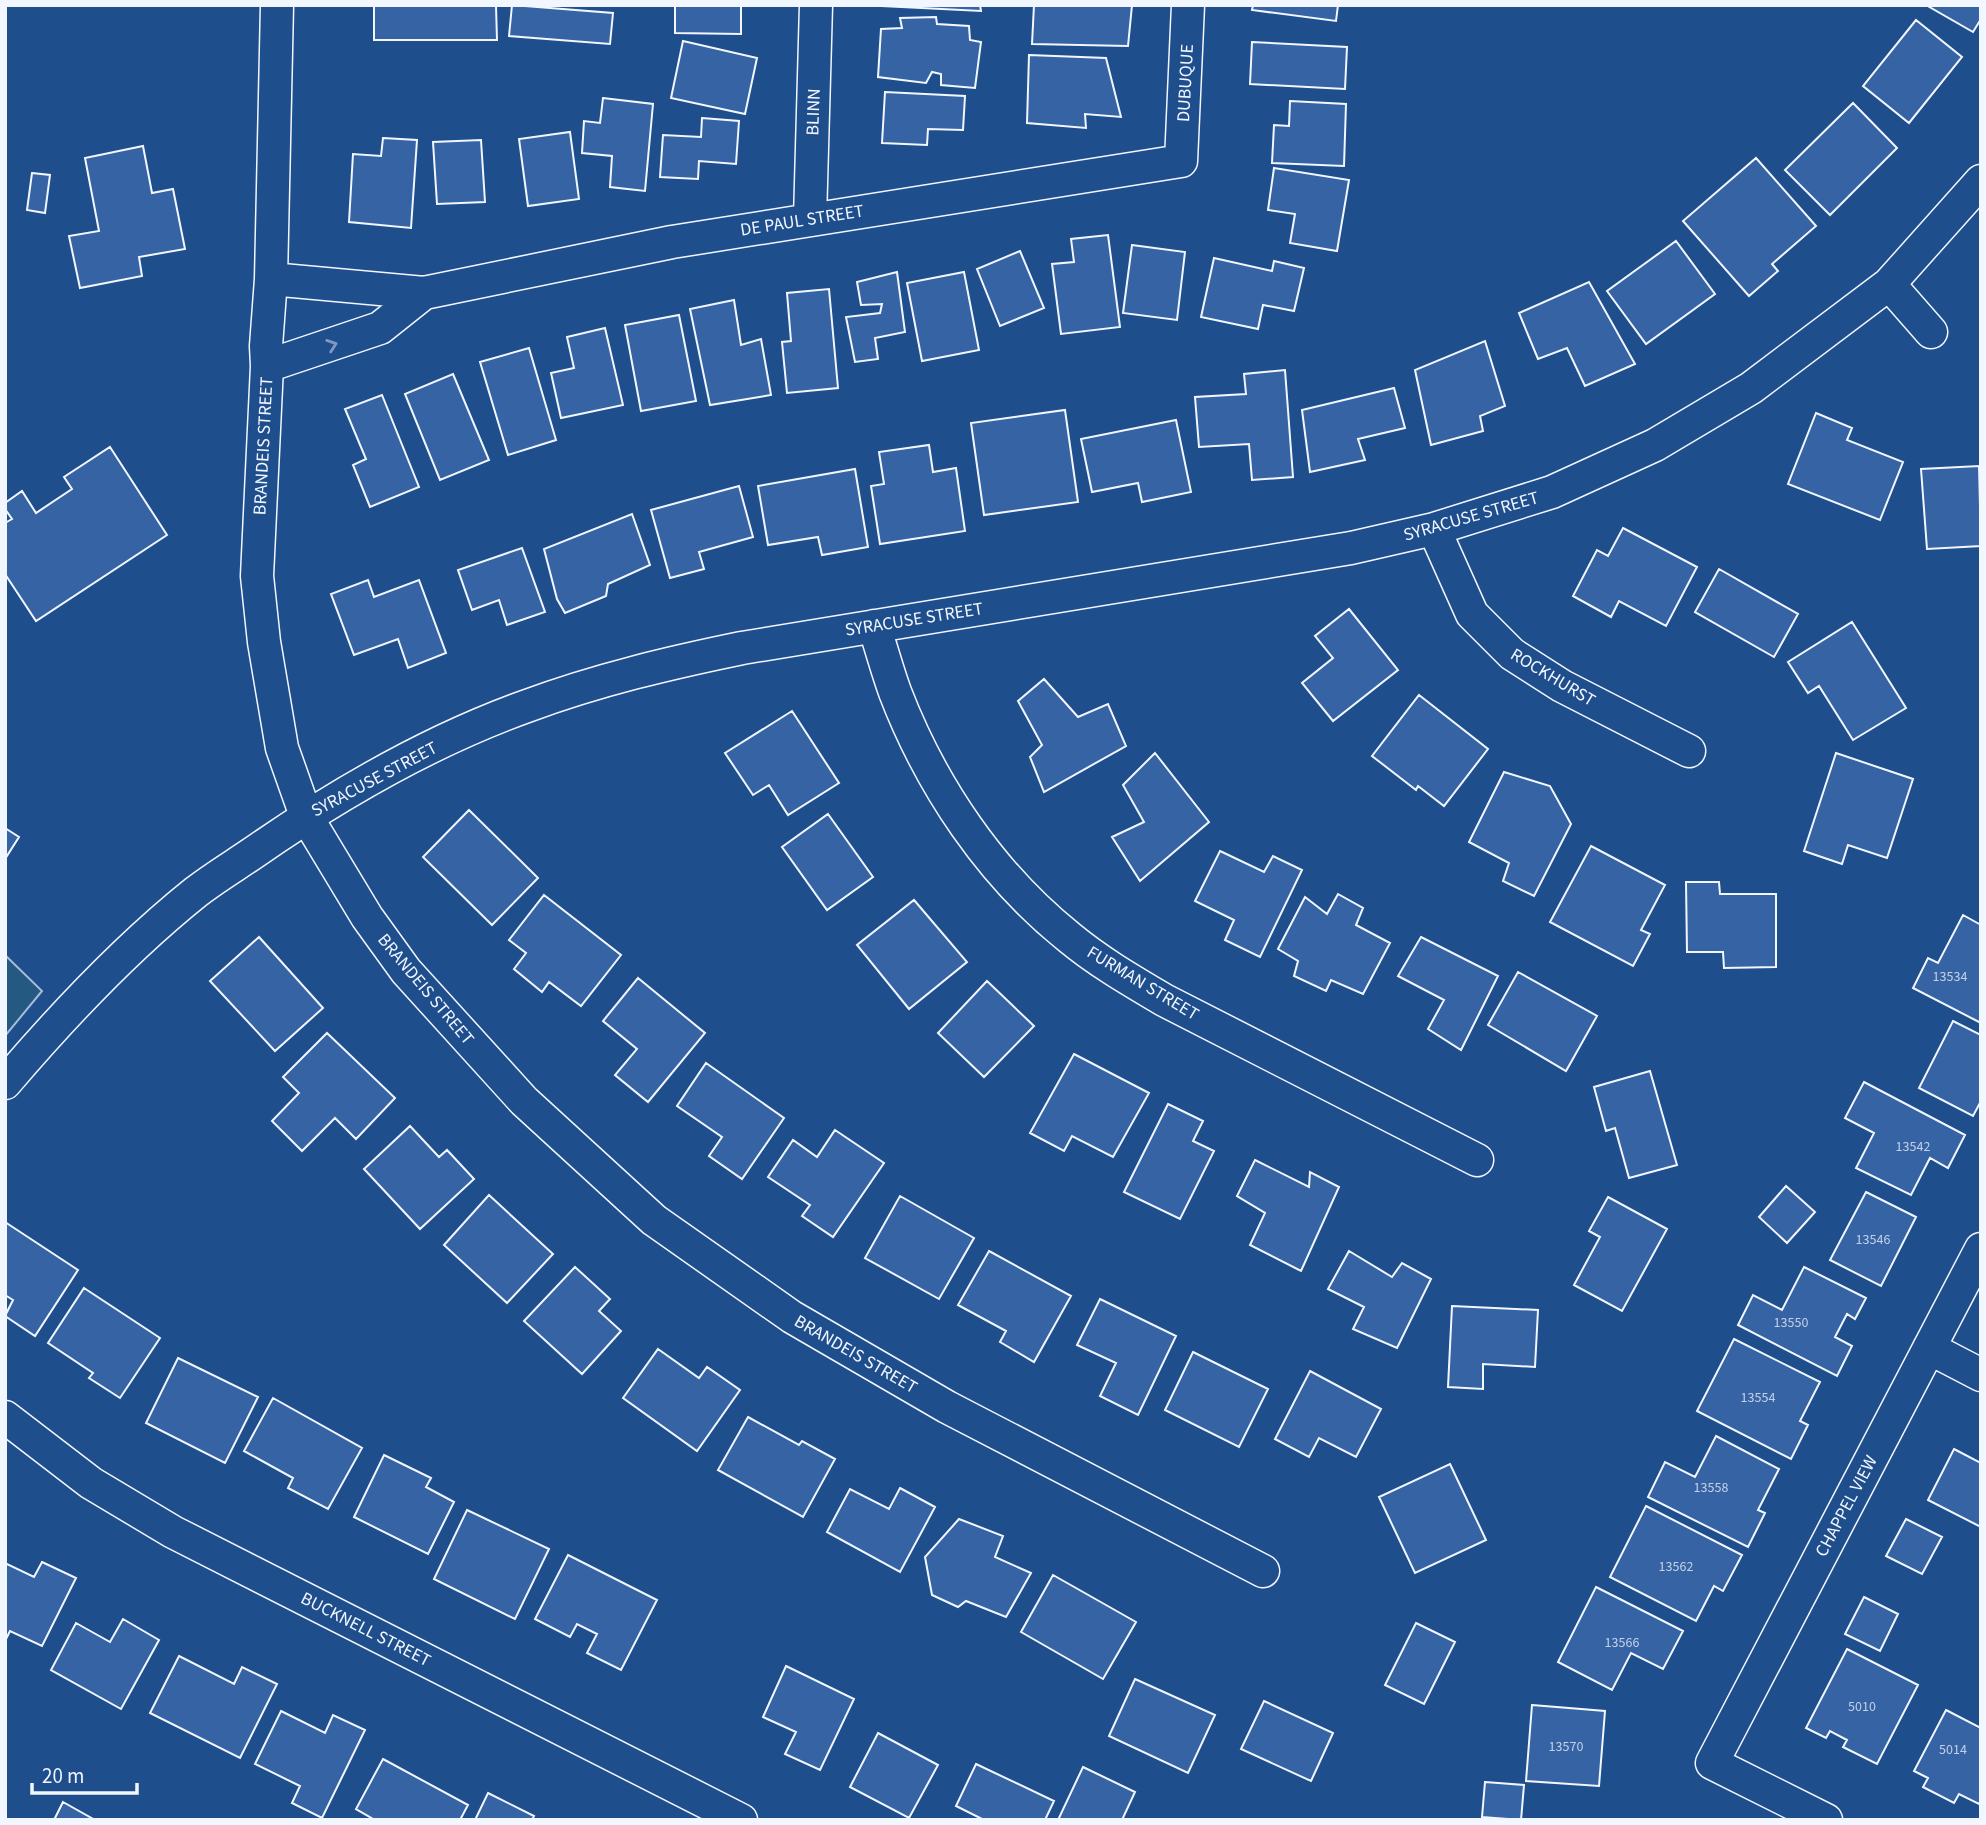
<svg xmlns="http://www.w3.org/2000/svg" width="1986" height="1825" viewBox="0 0 1986 1825" font-family="'Source Sans 3',sans-serif">
  <style>
    .green { fill: #245a82; stroke: #a8bbd7; stroke-width: 2 }
    .building { fill: #3563a3; stroke: #f2f6ff; stroke-width: 2 }
    .lines { fill: none; stroke-linecap: round; stroke-linejoin: round }
    .street-casing { stroke: #f2f6ff; stroke-width: 35 }
    .street { stroke: #1f4e8c; stroke-width: 32 }
    .oneway { stroke: #7e9ac0 }
    .labels { text-anchor: middle; stroke-width: 5; stroke-linejoin: round; paint-order: stroke }
    .number-label { font-size: 14px; fill: #c3d1e8 }
    .street-label { font-size: 18px; fill: #f2f6ff; stroke: #1f4e8c }
  </style>
  <rect width="100%" height="100%" fill="#1f4e8c"/>
  <path class="green" d="M5,955L42,991L5,1036Z"/>
  <path class="building" d="M512,5L613,13L610,44L509,36Z
    M675,5H741V34L675,33Z
    M980,5L981,11L882,6V5Z
    M1034,5H1132L1128,46L1032,44Z
    M1253,5H1338L1336,21L1252,10Z
    M1926,5H1981V19L1973,32Z
    M374,6H496L497,40H374Z
    M936,17L937,24L969,26L970,40L981,42L975,88L941,85V74L932,72L926,83L878,77L881,29L902,28L900,18Z
    M1916,20L1962,57L1909,123L1863,86Z
    M683,41L757,58L745,114L671,98Z
    M1252,42L1347,47L1345,89L1250,84Z
    M1029,55L1106,58L1121,117L1085,114L1086,128L1027,123Z
    M885,92L965,96L963,130L928,129L927,145L882,143Z
    M603,98L653,104L645,191L610,187L612,156L582,153L584,121L600,123Z
    M1290,101L1346,104L1344,166L1272,163L1274,125L1289,126Z
    M1853,103L1897,148L1830,215L1785,170Z
    M702,118L739,121L736,164L699,161L698,179L660,177L663,135L701,137Z
    M570,132L579,199L528,206L519,139Z
    M383,138L417,140L411,228L349,222L353,154L381,156Z
    M481,140L485,202L437,204L433,142Z
    M143,146L152,193L173,189L185,249L139,257L142,276L80,288L69,236L99,231L85,158Z
    M1756,158L1816,226L1772,264L1778,271L1749,296L1683,221Z
    M1274,168L1349,180L1337,251L1290,243L1295,214L1268,210Z
    M32,173L50,175L45,213L27,210Z
    M1108,235L1120,327L1061,334L1052,264L1074,262L1071,239Z
    M1676,241L1715,294L1646,344L1607,291Z
    M1132,245L1185,252L1177,320L1123,313Z
    M1020,251L1044,308L1000,326L977,269Z
    M1214,258L1272,271L1274,261L1304,268L1294,311L1263,305L1258,329L1201,317Z
    M897,272L905,332L875,338L878,359L855,362L846,317L880,313L882,304L861,305L857,282Z
    M964,272L979,350L922,361L907,283Z
    M1589,282L1635,364L1585,386L1567,348L1538,359L1519,313Z
    M829,289L838,388L787,393L782,342L791,341L787,293Z
    M734,300L741,345L761,339L771,395L710,405L690,309Z
    M679,315L696,401L641,411L625,325Z
    M605,328L623,405L561,418L551,373L574,368L567,337Z
    M1485,341L1505,406L1480,416L1483,431L1431,445L1415,370Z
    M529,348L556,440L508,455L480,362Z
    M1285,370L1293,477L1252,480L1249,444L1199,447L1195,397L1246,394L1244,374Z
    M453,374L489,460L440,480L405,394Z
    M1394,388L1405,428L1358,439L1365,460L1310,472L1302,410Z
    M382,395L419,487L370,507L353,465L366,459L345,409Z
    M1065,410L1078,502L984,515L971,423Z
    M1816,413L1852,428L1847,440L1903,462L1880,520L1788,484Z
    M1176,420L1191,492L1142,502L1138,483L1092,492L1081,439Z
    M929,445L933,472L956,468L965,531L880,544L871,486L884,484L879,452Z
    M110,447L167,535L36,621L5,574V523L12,519L5,509V503L22,491L36,513L72,489L64,477Z
    M1979,466L1981,546L1927,549L1921,469Z
    M855,469L868,547L822,555L818,537L768,545L758,486Z
    M739,486L753,537L699,552L704,569L670,578L651,510Z
    M632,514L650,565L608,584L606,596L565,613L557,599L544,549Z
    M1623,528L1697,567L1666,626L1619,601L1611,617L1573,596L1597,550L1608,556Z
    M522,548L545,612L507,625L499,600L472,610L458,570Z
    M1719,569L1798,614L1774,657L1695,612Z
    M368,580L374,597L419,580L446,653L408,668L398,639L354,655L331,594Z
    M1349,609L1398,670L1333,721L1302,683L1333,658L1315,636Z
    M1852,622L1906,708L1853,740L1819,686L1808,693L1788,662Z
    M1044,679L1078,717L1108,704L1126,746L1044,792L1030,757L1042,745L1018,701Z
    M1419,695L1488,749L1444,806L1418,786L1416,790L1372,756Z
    M792,711L839,783L788,815L769,785L753,795L725,753Z
    M1155,753L1209,822L1140,881L1112,837L1144,822L1123,785Z
    M1836,753L1913,779L1887,858L1848,845L1842,864L1804,851Z
    M1504,772L1550,786L1571,824L1534,896L1503,881L1509,863L1469,842Z
    M469,810L538,878L492,925L423,857Z
    M828,814L873,877L827,910L782,847Z
    M5,828L19,837L5,859Z
    M1591,846L1665,885L1641,930L1650,934L1633,966L1550,922Z
    M1220,851L1264,872L1273,856L1302,870L1260,957L1225,940L1234,920L1195,901Z
    M1686,882H1719L1720,894H1776V967L1724,968L1723,952H1687Z
    M1338,894L1363,908L1356,925L1390,943L1363,994L1331,980L1326,991L1294,976L1298,961L1278,949L1305,897L1327,914Z
    M544,895L621,955L581,1006L549,982L542,992L514,969L526,953L509,940Z
    M914,900L967,962L909,1009L857,945Z
    M1963,915L1981,925V1023L1913,988L1928,958L1938,963Z
    M259,937L323,1008L275,1051L210,981Z
    M1421,937L1498,976L1461,1050L1428,1029L1444,1000L1398,976Z
    M1518,972L1597,1016L1566,1071L1488,1025Z
    M638,978L705,1033L648,1102L615,1075L637,1049L603,1021Z
    M987,981L1034,1026L984,1077L938,1033Z
    M1953,1021L1981,1035V1101L1973,1116L1919,1088Z
    M327,1033L395,1098L356,1139L335,1118L302,1151L272,1121L299,1093L283,1077Z
    M1074,1054L1149,1093L1113,1157L1072,1136L1064,1151L1030,1133Z
    M706,1063L784,1118L742,1179L709,1156L722,1137L677,1106Z
    M1650,1071L1677,1165L1629,1178L1615,1128L1606,1131L1594,1087Z
    M1864,1082L1965,1135L1948,1168L1930,1158L1911,1195L1856,1168L1874,1133L1845,1118Z
    M1168,1104L1203,1121L1193,1141L1214,1151L1180,1219L1124,1192Z
    M410,1126L439,1157L447,1150L474,1179L420,1229L364,1169Z
    M835,1130L884,1163L833,1237L802,1216L810,1205L768,1177L793,1140L817,1157Z
    M1255,1160L1309,1187L1310,1172L1339,1187L1301,1271L1250,1245L1265,1213L1237,1196Z
    M1786,1186L1815,1212L1787,1243L1759,1217Z
    M1866,1192L1916,1217L1881,1286L1830,1260Z
    M489,1195L553,1254L507,1303L444,1245Z
    M900,1196L974,1238L939,1299L865,1258Z
    M1608,1197L1667,1229L1622,1311L1574,1285L1600,1237L1589,1231Z
    M5,1222L78,1270L35,1336L5,1316L13,1300L5,1295Z
    M989,1251L1071,1296L1034,1362L1000,1342L1006,1331L958,1305Z
    M1349,1251L1392,1277L1402,1263L1431,1279L1397,1348L1353,1329L1364,1307L1328,1289Z
    M575,1267L610,1299L599,1311L621,1331L582,1374L524,1321Z
    M1804,1267L1866,1298L1855,1319L1847,1314L1835,1337L1852,1346L1837,1376L1738,1325L1753,1295L1782,1310Z
    M84,1288L160,1338L120,1398L89,1378L93,1373L48,1343Z
    M1100,1299L1176,1336L1138,1415L1100,1396L1116,1363L1077,1345Z
    M1452,1306L1538,1310L1535,1367L1483,1364V1389L1448,1387Z
    M1734,1339L1820,1382L1800,1421L1808,1425L1791,1459L1697,1411Z
    M658,1349L699,1378L707,1367L740,1390L697,1451L623,1398Z
    M1193,1352L1268,1389L1239,1447L1165,1410Z
    M178,1358L258,1397L225,1463L146,1423Z
    M1310,1371L1381,1409L1356,1457L1319,1438L1309,1457L1275,1439Z
    M273,1398L362,1448L328,1509L288,1488L293,1478L244,1451Z
    M748,1417L799,1445L802,1441L835,1459L803,1517L718,1470Z
    M1716,1436L1779,1469L1758,1510L1765,1513L1748,1547L1648,1497L1665,1462L1695,1477Z
    M1954,1449L1981,1463V1527L1928,1500Z
    M384,1455L431,1478L426,1487L454,1502L428,1554L354,1517Z
    M1450,1464L1486,1540L1415,1573L1379,1497Z
    M900,1488L935,1507L900,1572L827,1532L850,1489L889,1509Z
    M1646,1506L1742,1555L1723,1591L1714,1586L1696,1621L1610,1577Z
    M467,1510L549,1549L515,1619L434,1579Z
    M959,1519L1003,1536L995,1557L1031,1573L1006,1617L966,1601L958,1607L932,1595L925,1557Z
    M1906,1519L1942,1537L1922,1574L1886,1556Z
    M568,1555L657,1600L621,1670L587,1653L597,1634L577,1624L570,1637L535,1619Z
    M42,1562L76,1578L42,1646L10,1631L5,1641V1563L34,1577Z
    M1053,1575L1136,1622L1103,1679L1021,1632Z
    M1596,1587L1683,1631L1663,1669L1631,1653L1612,1690L1558,1662Z
    M1864,1597L1898,1614L1880,1651L1845,1634Z
    M123,1619L159,1640L121,1709L51,1670L76,1623L110,1642Z
    M1416,1623L1455,1642L1424,1704L1385,1685Z
    M1847,1649L1918,1685L1877,1764L1843,1747L1847,1740L1830,1731L1826,1738L1806,1728Z
    M179,1656L234,1684L242,1667L277,1684L240,1758L150,1713Z
    M786,1666L854,1699L820,1770L785,1754L796,1732L763,1717Z
    M1135,1679L1215,1715L1188,1773L1109,1736Z
    M1264,1701L1333,1733L1311,1781L1241,1749Z
    M1532,1705L1605,1711L1599,1786L1526,1781Z
    M1946,1710L1981,1728V1800L1979,1804L1959,1794L1954,1803L1923,1787L1928,1778L1914,1771Z
    M281,1711L325,1733L333,1715L365,1730L322,1818L292,1803L300,1786L255,1764Z
    M878,1733L938,1765L909,1818L850,1787Z
    M383,1759L468,1805L460,1820H375L356,1809Z
    M976,1764L1054,1801L1045,1820H984L956,1806Z
    M1083,1767L1135,1792L1122,1820H1058Z
    M1485,1782L1524,1785L1521,1820L1482,1817Z
    M488,1793L534,1816L532,1820H475Z
    M63,1802L95,1820H54Z"/>
  <g class="lines">
    <g class="street-casing">
      <path id="street" d="M277,5L271,279L266,346L267,366L257,576L264,642L282,748L306,816L367,917L406,971L524,1101L654,1220L792,1317L947,1407L1263,1571
        M810,219L816,5
        M271,279L424,293L672,242L1181,161L1188,5
        M1889,284L1931,332
        M267,366L380,328L424,293
        M1434,529L1472,614L1512,654L1562,686L1689,751
        M874,626C881,647 887,670 895,692C931,786 991,875 1070,938C1099,962 1132,981 1164,1000L1477,1160
        M5,1083C63,1015 126,948 196,892C214,878 234,866 253,853C338,794 429,741 527,706C597,680 669,663 742,648L1351,548L1434,529L1552,492L1655,445L1751,388L1889,284L1981,181
        M1929,1348L1981,1375
        M5,1417L91,1483L173,1532L741,1820
        M1826,1820L1712,1763L1981,1249"/>
    </g>
    <use href="#street" class="street"/>
  </g>
  <defs><path id="oneway-chevron" d="M-2-3.5L2.5 0L-2 3.5" fill="none" stroke-width="1.6" stroke-linecap="round" stroke-linejoin="round" transform="scale(1.75)"/></defs>
  <use class="oneway" href="#oneway-chevron" transform="translate(332 345) rotate(-19)"/>
  <g class="labels">
    <g class="number-label">
      <text x="1950" y="981">13534</text>
      <text x="1913" y="1151">13542</text>
      <text x="1873" y="1244">13546</text>
      <text x="1791" y="1327">13550</text>
      <text x="1758" y="1402">13554</text>
      <text x="1711" y="1492">13558</text>
      <text x="1676" y="1571">13562</text>
      <text x="1622" y="1647">13566</text>
      <text x="1862" y="1711">5010</text>
      <text x="1566" y="1751">13570</text>
      <text x="1953" y="1754">5014</text>
    </g>
    <g class="street-label">
      <text transform="translate(1185 83) rotate(-87)" y="6">DUBUQUE</text>
      <text transform="translate(813 112) rotate(-88)" y="6">BLINN</text>
      <text transform="translate(802 220) rotate(-9)" y="6">DE PAUL STREET</text>
      <text transform="translate(263 446) rotate(-87)" y="6">BRANDEIS STREET</text>
      <text transform="translate(1471 516) rotate(-16)" y="6">SYRACUSE STREET</text>
      <text transform="translate(914 619) rotate(-9)" y="6">SYRACUSE STREET</text>
      <text transform="translate(1553 677) rotate(31)" y="6">ROCKHURST</text>
      <text transform="translate(374 779) rotate(-28)" y="6">SYRACUSE STREET</text>
      <text transform="translate(1143 983) rotate(31)" y="6">FURMAN STREET</text>
      <text transform="translate(426 989) rotate(50)" y="6">BRANDEIS STREET</text>
      <text transform="translate(856 1354) rotate(30)" y="6">BRANDEIS STREET</text>
      <text transform="translate(1846 1506) rotate(-62)" y="6">CHAPPEL VIEW</text>
      <text transform="translate(366 1629) rotate(27)" y="6">BUCKNELL STREET</text>
    </g>
  </g>
  <rect width="1986" height="1825" fill="none" stroke="#f2f6ff" stroke-width="14"/>
  <path d="M32 1783v10h105v-10" fill="none" stroke="#f2f6ff" stroke-width="3.5"/>
  <text x="42" y="1783" font-size="21" fill="#f2f6ff" stroke="#1f4e8c" stroke-width="5" paint-order="stroke">20 m</text>
</svg>
